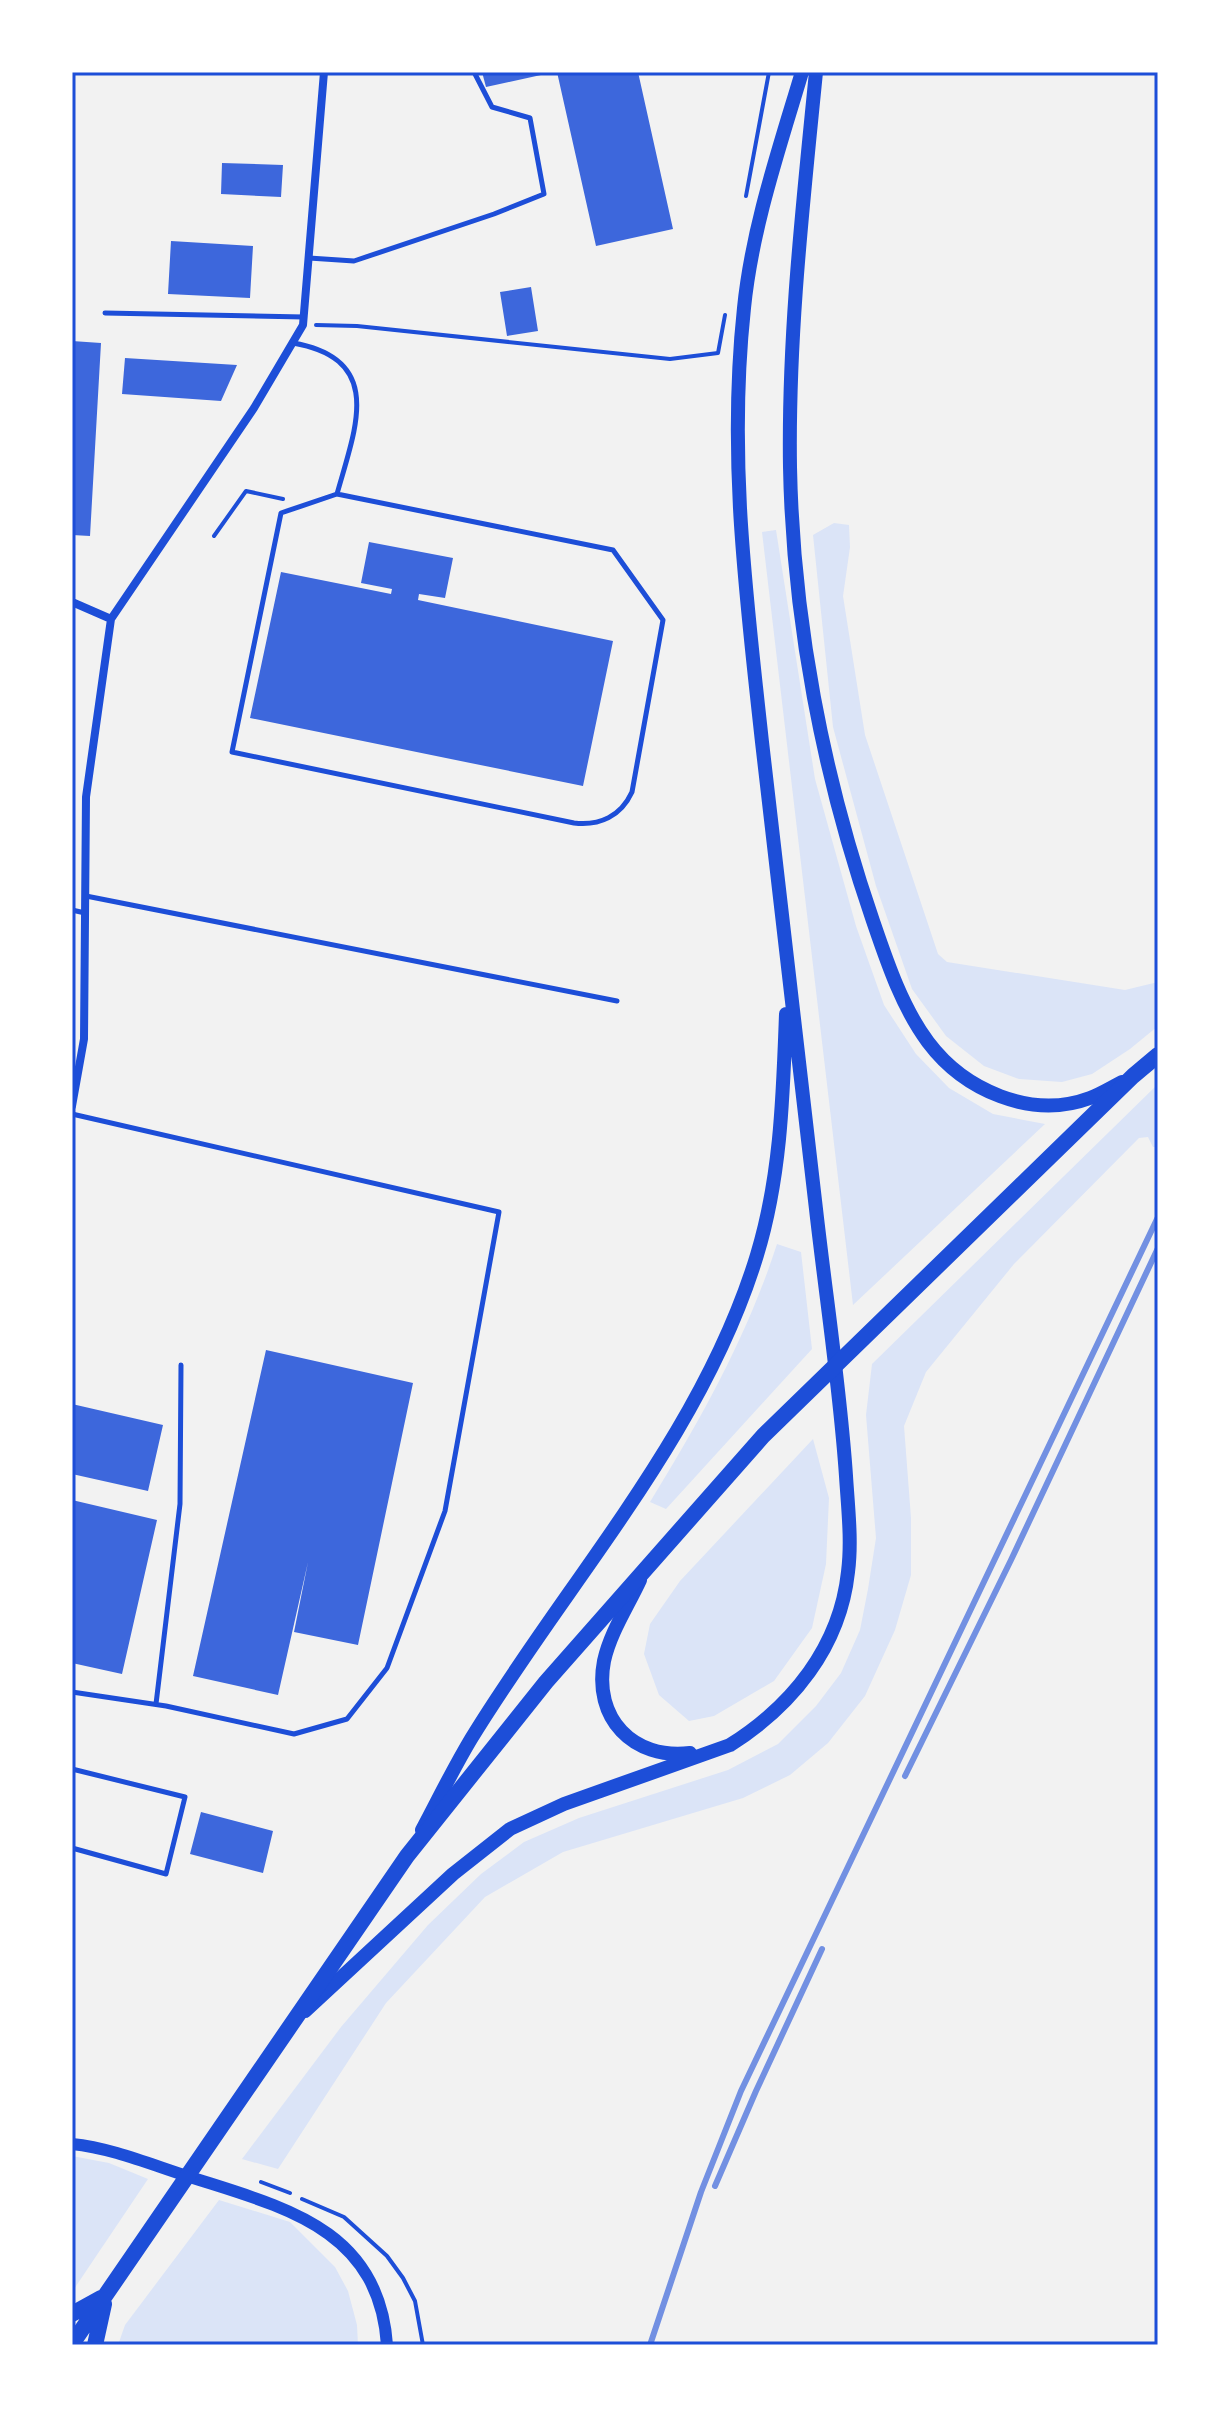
<svg xmlns="http://www.w3.org/2000/svg" width="1230" height="2417" viewBox="0 0 1230 2417" font-family="'Open Sans',sans-serif">
  <style>
    .green { fill: #dbe4f7 }
    .building { fill: #3d67dc }
    .lines { fill: none; stroke-linecap: round; stroke-linejoin: round }
    .path { stroke: #1d4ed8; stroke-width: 4 }
    .service { stroke: #1d4ed8; stroke-width: 5 }
    .minor { stroke: #1d4ed8; stroke-width: 8 }
    .tertiary { stroke: #1d4ed8; stroke-width: 12 }
    .secondary { stroke: #1d4ed8; stroke-width: 14 }
    .primary { stroke: #1d4ed8; stroke-width: 16 }
    .rail { stroke: #7290e2; stroke-width: 6 }
    .neatline { fill: none; stroke: #1d4ed8; stroke-width: 3 }
  </style>
  <rect width="100%" height="100%" fill="#f2f2f2"/>
  <path class="green" d="M834,523L849,525L850,547L843,596L865,735L938,954L947,962L1125,990L1158,982V1026L1130,1049L1092,1074L1062,1082L1019,1079L984,1066L946,1036L912,989L876,886L833,727L813,535Z
    M776,530L815,779L856,926L884,1005L916,1054L949,1088L993,1114L1045,1124L853,1305L762,532Z
    M1158,1084V1147H1153L1148,1137L1139,1138L1014,1264L926,1372L904,1426L911,1518V1575L895,1630L865,1696L828,1743L790,1775L743,1798L563,1852L485,1897L386,2003L278,2169L242,2159L341,2027L428,1925L481,1874L524,1842L579,1818L728,1770L778,1744L816,1706L841,1673L860,1630L868,1589L876,1538L866,1415L872,1364Z
    M777,1244L801,1252L812,1349L666,1509L650,1502C701,1419 747,1337 777,1244Z
    M813,1439L829,1498L826,1564L812,1628L774,1681L714,1716L689,1721L659,1695L644,1654L650,1624L680,1581Z
    M72,2156L109,2163L148,2179L72,2292Z
    M219,2200L290,2222L335,2267L348,2291L357,2325L358,2345H118L125,2325Z"/>
  <path class="building" d="M482,72H550V73L486,87Z
    M557,72H638L673,229L596,246Z
    M222,163L283,165L281,197L221,194Z
    M171,241L253,246L250,298L168,294Z
    M531,287L538,331L507,336L500,292Z
    M72,341L101,343L90,536L72,535Z
    M125,358L237,365L221,401L122,394Z
    M369,542L453,558L445,598L419,594L418,600L613,641L583,786L250,718L281,572L391,594L392,589L361,583Z
    M266,1350L413,1383L358,1645L294,1632L308,1562L278,1695L193,1676Z
    M72,1404L163,1425L148,1491L72,1474Z
    M72,1500L157,1520L122,1674L72,1663Z
    M201,1812L273,1831L263,1873L190,1854Z"/>
  <g class="lines">
    <path class="path" d="M746,196L769,72
      M316,325L357,326L670,359L718,353L725,315
      M214,536L246,491L283,499
      M261,2182L290,2193
      M302,2199L344,2217L387,2256L403,2278L415,2301L423,2345"/>
    <path class="service" d="M309,258L354,261L494,214L544,194L530,118L492,107L474,72
      M105,313L304,317
      M293,343C386,359 355,429 337,494L281,513L232,752L574,823C600,826 621,816 632,792L663,620L613,550L337,494
      M86,896L617,1001
      M72,910L85,913
      M72,1114L499,1212L445,1511L387,1668L347,1719L294,1734L166,1706L72,1692
      M156,1704L180,1504L181,1365
      M72,1769L185,1797L166,1874L72,1848"/>
    <path class="minor" d="M72,602L111,619
      M72,1106L84,1039L86,797L111,619L254,408L303,325L324,72"/>
    <path class="tertiary" d="M72,2144C112,2148 152,2165 190,2177C283,2207 379,2228 387,2345"/>
    <path class="secondary" d="M816,72C803,204 788,335 790,467C793,620 823,776 873,921C887,962 902,1007 928,1042C964,1090 1031,1120 1090,1098C1101,1094 1112,1087 1122,1082
      M640,1580C628,1606 610,1633 604,1661C593,1718 633,1760 690,1753
      M422,1830C438,1800 453,1769 471,1739C568,1580 702,1436 757,1255C781,1176 783,1095 786,1014
      M305,2011L453,1874L510,1829L564,1804L730,1745C792,1706 840,1647 848,1572C852,1541 848,1508 846,1476C840,1387 826,1298 816,1209C797,1053 779,897 762,742C746,594 728,457 744,308C752,228 779,149 802,72"/>
    <path class="primary" d="M72,2314L101,2298
      M72,2344L407,1856L546,1682L763,1436L1133,1076L1158,1055
      M95,2345L104,2304"/>
    <path class="rail" d="M905,1776L1011,1560L1158,1248
      M715,2186L756,2091L822,1949
      M650,2345L701,2192L741,2091L1158,1217"/>
  </g>
  <rect width="1230" height="2417" fill="none" stroke="#ffffff" stroke-width="148"/>
  <rect x="74" y="74" width="1082" height="2269" class="neatline"/>
</svg>
